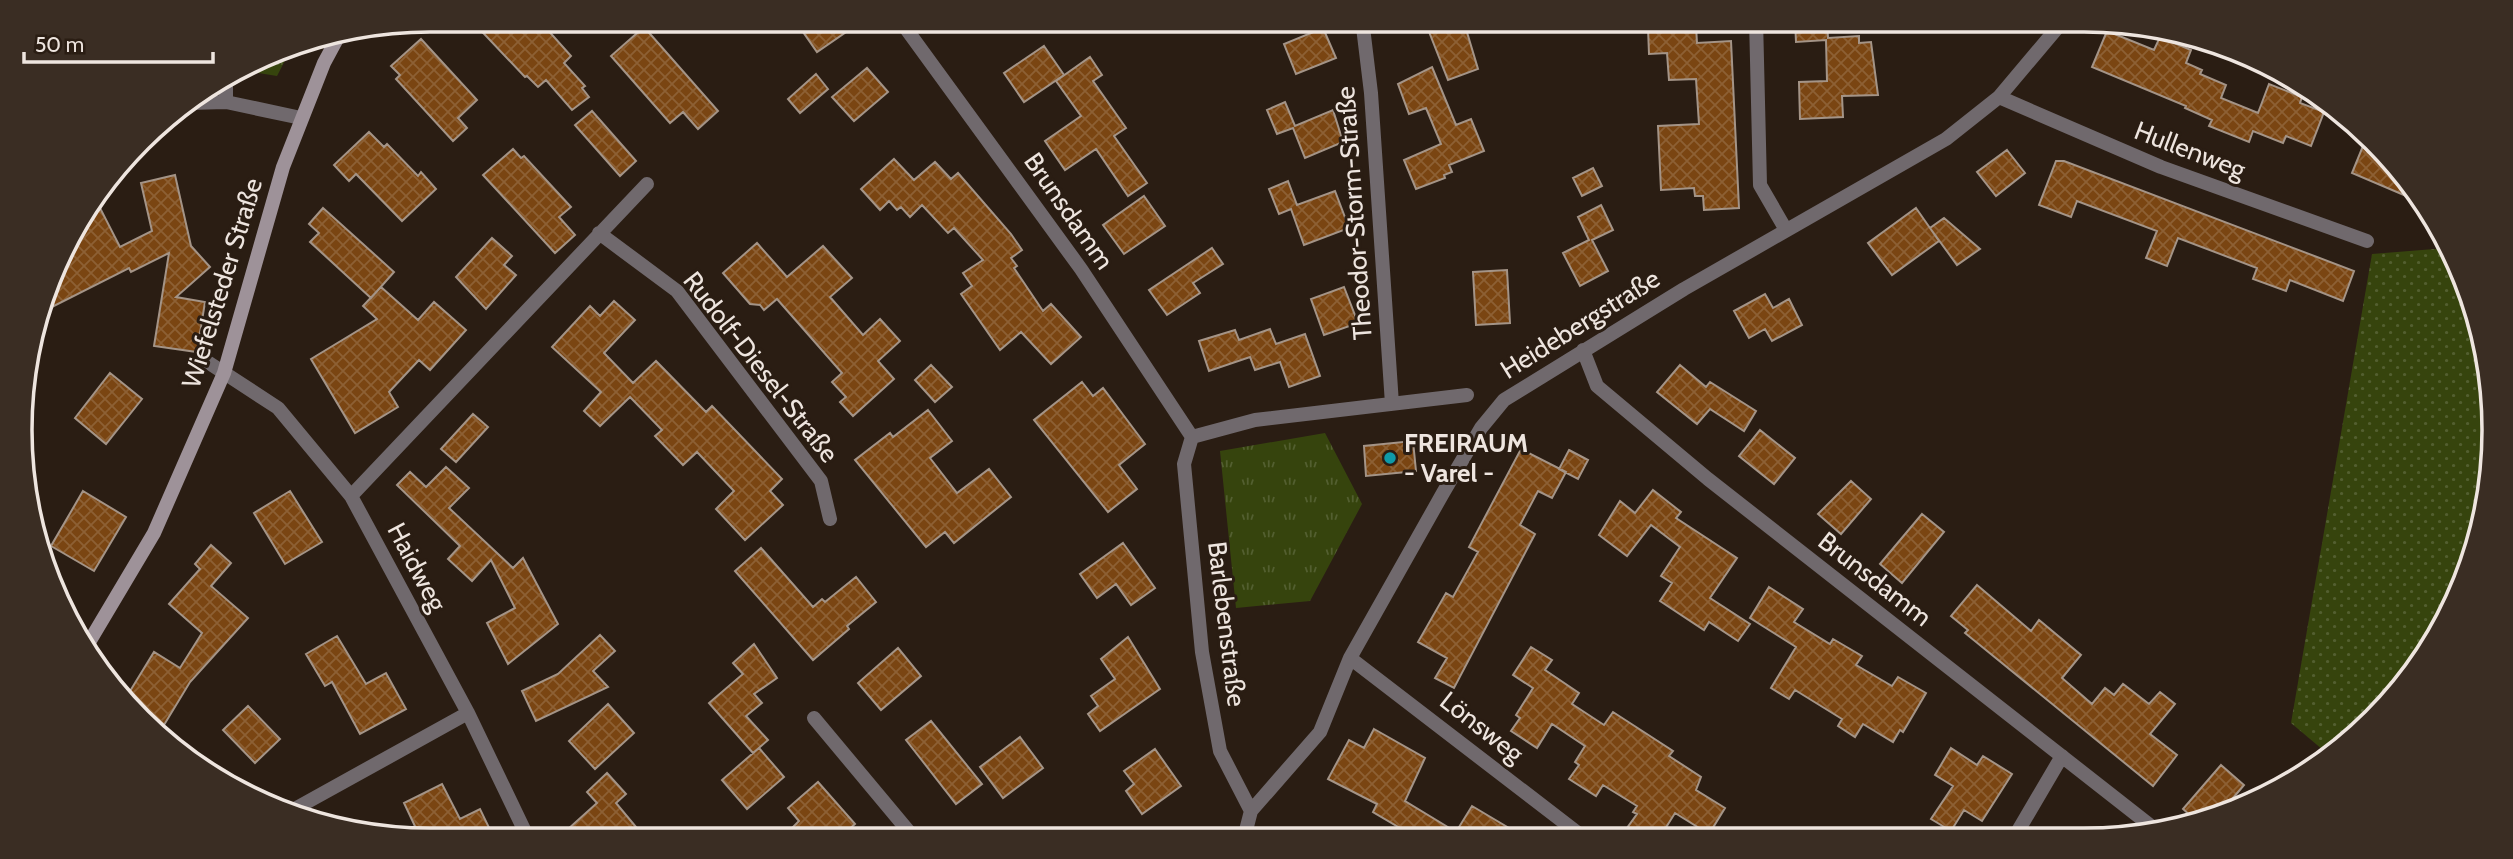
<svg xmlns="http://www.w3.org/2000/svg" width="2513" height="859" viewBox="0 0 2513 859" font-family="Cabin,sans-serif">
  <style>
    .grass { fill: url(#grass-dots) }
    .park { fill: url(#park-tufts) }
    .building { fill: url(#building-cross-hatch); stroke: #a49487; stroke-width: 2 }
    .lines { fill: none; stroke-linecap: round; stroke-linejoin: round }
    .minor { stroke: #70696d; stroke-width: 14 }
    .secondary { stroke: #9e9299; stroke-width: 14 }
    .culture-dot { fill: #0f9aa8; stroke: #2a1d13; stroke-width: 2.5 }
    .labels { text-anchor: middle; stroke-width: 6; stroke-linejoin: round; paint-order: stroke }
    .street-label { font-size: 26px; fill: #eee5df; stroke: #2a1d13 }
    .poi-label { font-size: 26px; font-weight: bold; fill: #eee5df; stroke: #2a1d13; text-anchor: start }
    .rim { fill: none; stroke: #eee5df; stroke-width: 3.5 }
  </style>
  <defs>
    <pattern id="grass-dots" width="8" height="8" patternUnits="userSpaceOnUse" patternTransform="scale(1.75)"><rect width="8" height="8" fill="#36440d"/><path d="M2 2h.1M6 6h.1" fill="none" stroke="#535f30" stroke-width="1.8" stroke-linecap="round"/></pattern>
    <pattern id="park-tufts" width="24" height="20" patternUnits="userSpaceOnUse" patternTransform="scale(1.75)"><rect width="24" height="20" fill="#36440d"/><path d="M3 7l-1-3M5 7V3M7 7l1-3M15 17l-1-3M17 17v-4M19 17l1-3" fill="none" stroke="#535f30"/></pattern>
    <pattern id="building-cross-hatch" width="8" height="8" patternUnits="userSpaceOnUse" patternTransform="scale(1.75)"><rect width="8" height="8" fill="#7a4512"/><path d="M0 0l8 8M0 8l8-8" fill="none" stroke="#8d6034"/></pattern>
  </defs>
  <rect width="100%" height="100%" fill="#2a1d13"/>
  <path class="grass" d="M2447,248L2490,376L2480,535L2439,635L2354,738L2329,755L2291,723L2372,254Z"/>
  <path class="park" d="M292,47L277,76L241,70L273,50Z
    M1325,433L1362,504L1310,601L1236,608L1220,451Z"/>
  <path class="building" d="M470,19H538L571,56L564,63L585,86L582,88L589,97L572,110L546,80L538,87L527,76L525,77Z
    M794,19H865L817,52Z
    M1424,19H1463L1478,69L1448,80Z
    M1795,19H1827L1828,38L1859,36V43L1871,42L1878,95L1842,96L1843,117L1800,119L1799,82L1827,81L1826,40L1796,42Z
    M1696,26L1697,43L1731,41L1739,208L1704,210L1703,196H1695L1694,188L1661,190L1658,126L1699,124L1696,79L1669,80L1667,53L1649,54L1648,28Z
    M644,27L718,111L698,129L683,112L670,123L611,56Z
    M1323,28L1336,58L1296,74L1284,44Z
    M2107,31L2154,50L2160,37L2191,50L2186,63L2202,70L2200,74L2226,85L2221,98L2258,113L2269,84L2302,97L2300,103L2324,112L2311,146L2286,136L2283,143L2253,131L2249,142L2209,126L2212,120L2185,108L2186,106L2092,67Z
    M421,39L477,100L458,118L467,128L453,141L396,79L400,75L391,66Z
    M1044,46L1064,75L1024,102L1004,73Z
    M1090,57L1102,75L1093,81L1126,128L1114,136L1147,183L1128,196L1096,149L1065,170L1045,141L1081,116L1056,81Z
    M1432,67L1456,125L1471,119L1484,151L1449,165L1452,172L1444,175L1445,178L1416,189L1404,160L1441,144L1426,108L1409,114L1398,84Z
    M867,68L888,92L854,121L832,97Z
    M816,74L828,89L800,113L788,99Z
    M1285,102L1295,126L1333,110L1343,142L1305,158L1293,128L1277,134L1267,110Z
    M592,111L636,161L620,176L575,125Z
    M369,132L384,147L387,144L418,176L421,172L436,189L402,221L356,174L349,181L334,165Z
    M2365,141L2374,150L2418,201L2352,173Z
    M513,149L521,158L524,156L571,207L559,217L575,235L555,253L483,175Z
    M2007,150L2025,173L1996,196L1977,172Z
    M894,159L914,180L935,162L951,179L958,173L1011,234L1022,250L1011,258L1017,266L1014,268L1043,311L1051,304L1081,337L1051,364L1021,332L1000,350L961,294L972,286L963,273L983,260L954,228L948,233L922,205L910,217L901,207L897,210L889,201L880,210L861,189Z
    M2056,161H2064L2354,271L2343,301L2290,280L2286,291L2253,279L2257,268L2178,238L2167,266L2146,258L2157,231L2077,201L2071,217L2039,205Z
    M1593,168L1602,186L1582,196L1573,178Z
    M175,175L191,246L210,267L176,297L205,302L197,352L154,346L169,253L131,272L129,268L42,312L62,248L97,202L120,247L152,231L141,183Z
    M1288,181L1297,205L1335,191L1349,228L1304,245L1291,209L1279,214L1269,189Z
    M1144,196L1165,226L1124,254L1103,225Z
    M1601,205L1613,230L1592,240L1608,271L1580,286L1563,253L1589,240L1578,217Z
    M323,208L394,272L371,298L310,242L319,233L309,224Z
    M1916,208L1939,241L1892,275L1868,243Z
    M1944,218L1980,249L1957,265L1930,228Z
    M492,238L512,256L504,265L516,275L486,309L456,277Z
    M757,243L787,277L823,246L852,278L830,297L863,335L880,319L900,341L878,361L894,379L853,416L840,402L846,397L832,382L842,373L777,299L764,310L760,305L750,304L723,273Z
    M1212,248L1223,264L1193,283L1200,293L1167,315L1149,290Z
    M1507,270L1510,323L1476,325L1473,272Z
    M381,287L418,320L434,302L466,330L430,370L419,360L389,392L398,407L355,433L311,359L377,319L363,306Z
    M1344,287L1358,323L1324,335L1311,299Z
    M1765,294L1773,308L1789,299L1802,325L1772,341L1765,329L1749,338L1734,311Z
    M614,301L635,320L604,353L633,383L656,361L706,412L712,406L782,479L770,491L783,505L745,540L716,509L734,491L697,452L683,465L655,436L662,430L630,397L600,426L584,411L601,392L552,347L590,306L600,316Z
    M1270,329L1276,344L1305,334L1320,376L1289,387L1280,362L1255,370L1250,357L1209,371L1199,341L1235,330L1239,340Z
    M931,365L952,387L935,402L915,380Z
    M1680,365L1706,387L1710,382L1756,411L1744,431L1710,409L1697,424L1657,392Z
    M110,373L142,399L106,444L75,418Z
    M1082,382L1093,396L1103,388L1145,444L1119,465L1137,489L1108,512L1034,420Z
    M928,410L952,441L930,458L957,493L989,469L1011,497L954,543L945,532L926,547L855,460L890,433L893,437Z
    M473,414L488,427L456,462L441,449Z
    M1760,430L1795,458L1774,484L1739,456Z
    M1413,441L1416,471L1366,476L1364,446Z
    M1521,449L1566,472L1552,498L1538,491L1520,525L1535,534L1454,688L1435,678L1447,658L1418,642L1446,593L1453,597L1478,552L1469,547Z
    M1569,450L1588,460L1578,479L1559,469Z
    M446,467L469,488L449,508L513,568L523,558L558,624L508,664L487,623L515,608L491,560L472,581L448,559L460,546L397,485L410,472L426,487Z
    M1851,481L1871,499L1841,534L1818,514Z
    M1653,490L1681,512L1676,518L1737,558L1710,598L1750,624L1738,641L1709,622L1704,630L1660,601L1672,583L1661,576L1680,547L1651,525L1627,556L1599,535L1620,501L1635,513Z
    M83,491L126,517L94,571L51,546Z
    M290,491L322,542L285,564L254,513Z
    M1922,514L1944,532L1902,583L1880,564Z
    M1123,543L1155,588L1131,605L1116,584L1097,598L1080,574Z
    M211,545L231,563L211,586L248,618L190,682L161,730L127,696L154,652L180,668L202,633L169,604L200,569L195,564Z
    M761,548L813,607L822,599L825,602L856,577L876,602L847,626L849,629L813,660L735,571Z
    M1977,585L2031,631L2039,620L2081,655L2062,678L2092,704L2105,688L2114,695L2123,684L2149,704L2160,692L2175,704L2150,734L2177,755L2153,786L1965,633L1968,630L1951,616Z
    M1769,587L1803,609L1794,622L1830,644L1833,639L1862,656L1856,665L1892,686L1898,677L1926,693L1903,732L1900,730L1893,742L1863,724L1855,737L1838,726L1842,719L1795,690L1789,699L1771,688L1796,647L1750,618Z
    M600,635L615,651L593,671L608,687L536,721L522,691L558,674Z
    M337,636L366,684L386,673L406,709L360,734L332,682L325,686L306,654Z
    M1128,637L1160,689L1100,731L1088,714L1098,706L1091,696L1115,679L1101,659Z
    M754,644L777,678L754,694L762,703L746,716L768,740L753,753L709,703L743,674L733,663Z
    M1531,647L1552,660L1545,670L1579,693L1572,704L1604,725L1613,712L1673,751L1669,756L1701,777L1696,790L1725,808L1709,834L1675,813L1660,837H1642L1627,828L1637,814L1633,812L1637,806L1603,785L1596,796L1569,779L1579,765L1575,762L1585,746L1552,724L1537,748L1511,731L1520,718L1516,715L1533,688L1513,675Z
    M898,648L921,676L881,710L858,683Z
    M608,704L634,733L595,769L569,741Z
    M248,706L280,739L255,763L223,730Z
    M931,721L982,784L956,804L906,740Z
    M1374,729L1425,758L1405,801L1456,832L1472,806L1524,837L1417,838L1373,812L1377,804L1328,779L1349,740L1364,748Z
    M1020,737L1043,768L1003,798L980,767Z
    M759,748L784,777L747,809L722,780Z
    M1951,748L1977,765L1983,756L2012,774L1982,821L1964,810L1951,831L1931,819L1953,786L1935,775Z
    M1155,749L1181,786L1142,814L1126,791L1134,784L1124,771Z
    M2221,765L2244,785L2222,811L2194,819L2183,809Z
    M607,773L626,794L616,803L646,839H557L597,803L587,792Z
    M818,782L855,824L838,839H802L792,828L799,821L788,808Z
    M442,784L460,819L480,809L495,840L421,839L404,803Z"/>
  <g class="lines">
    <path class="minor" d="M899,19L1081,269L1192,437
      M1362,19L1371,93L1392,404
      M1756,19L1760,185L1786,230
      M1999,97L2161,167L2367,241
      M226,102V79
      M188,103L226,102L301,118
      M599,233L677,291L821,481L830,519
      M1583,350L1597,386L1708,479L2156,830
      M206,361L278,408L351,496L468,713L529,840
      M1192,437L1184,464L1202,652L1220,751L1251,811
      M1192,437L1255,420L1467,395
      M351,496L647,184
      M1350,658L1583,837
      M814,718L915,839
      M291,811L468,713
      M2015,836L2062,756
      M1244,838L1251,811L1320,732L1350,658L1443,493L1481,428L1504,400L1684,289L1946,139L1999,97L2058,27L2060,19"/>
    <path class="secondary" d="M85,649L154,533L224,373L283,167L324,63L338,37"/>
  </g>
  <circle class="culture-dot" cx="1390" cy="458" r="7"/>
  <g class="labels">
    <g class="street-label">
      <text transform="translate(2190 150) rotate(21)" y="9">Hullenweg</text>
      <text transform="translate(1069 211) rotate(55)" y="9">Brunsdamm</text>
      <text transform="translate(1354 213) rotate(-94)" y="9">Theodor-Storm-Straße</text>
      <text transform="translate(222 283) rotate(-73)" y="9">Wiefelsteder Straße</text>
      <text transform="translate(1580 324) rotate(-32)" y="9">Heidebergstraße</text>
      <text transform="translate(761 367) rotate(52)" y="9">Rudolf-Diesel-Straße</text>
      <text transform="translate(417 567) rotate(62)" y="9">Haidweg</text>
      <text transform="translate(1875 579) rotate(38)" y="9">Brunsdamm</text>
      <text transform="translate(1227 624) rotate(83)" y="9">Barlebenstraße</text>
      <text transform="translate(1482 727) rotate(38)" y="9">Lönsweg</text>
    </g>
    <g class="poi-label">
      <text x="1404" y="452">FREIRAUM<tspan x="1404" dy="30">- Varel -</tspan></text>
    </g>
  </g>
  <path d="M0 0H2513V859H0ZM430 32H2084A398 398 0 0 1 2482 430V430A398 398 0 0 1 2084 828H430A398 398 0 0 1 32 430V430A398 398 0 0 1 430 32Z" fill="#3a2d23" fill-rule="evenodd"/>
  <path class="rim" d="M430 32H2084A398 398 0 0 1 2482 430V430A398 398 0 0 1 2084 828H430A398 398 0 0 1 32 430V430A398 398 0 0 1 430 32Z"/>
  <path d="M24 52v10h189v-10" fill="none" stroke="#eee5df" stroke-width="3.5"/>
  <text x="35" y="52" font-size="21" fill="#eee5df" stroke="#2a1d13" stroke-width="5" paint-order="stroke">50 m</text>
</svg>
